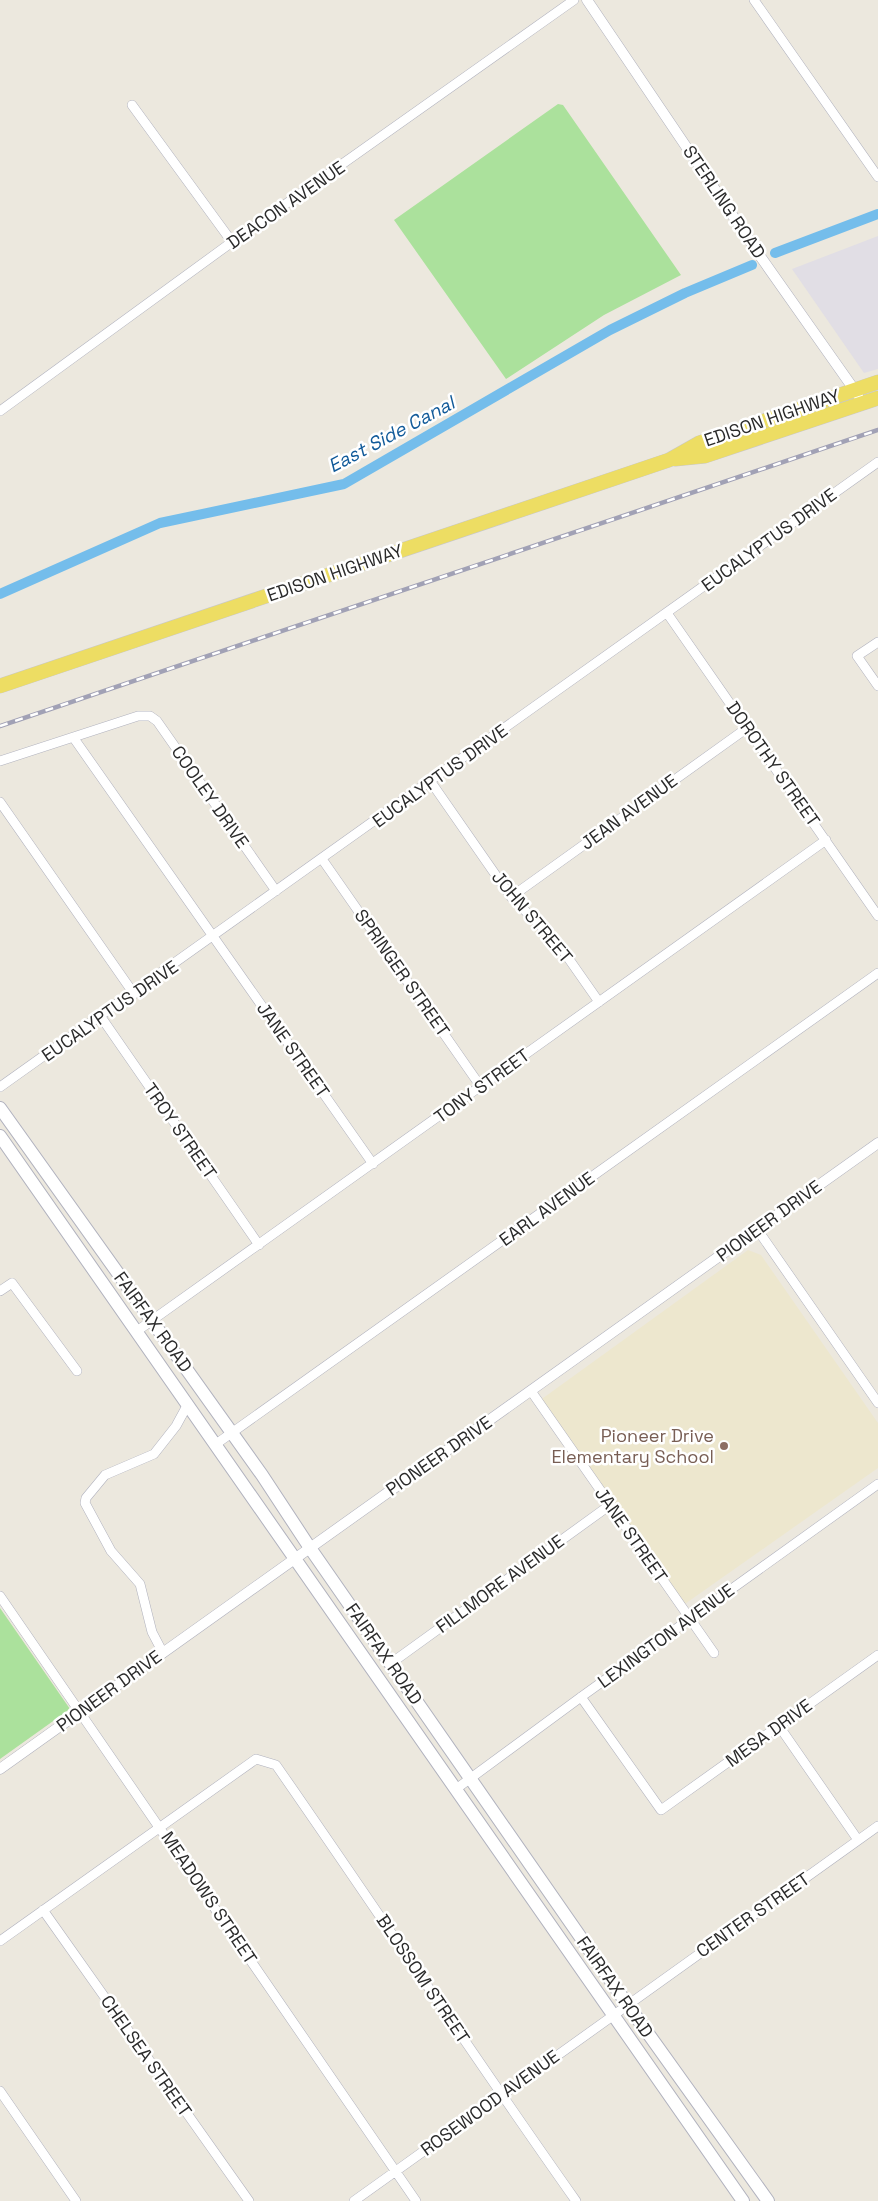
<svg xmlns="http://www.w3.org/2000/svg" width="878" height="2201" viewBox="0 0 878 2201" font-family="'Space Grotesk',sans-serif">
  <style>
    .industrial { fill: #e1dee5 }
    .education { fill: #ede7ce }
    .green { fill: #abe19c }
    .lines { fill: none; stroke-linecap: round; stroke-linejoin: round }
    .canal { stroke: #74bdeb; stroke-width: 10 }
    .minor-casing { stroke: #b1b2be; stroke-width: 10 }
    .tertiary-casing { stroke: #b1b2be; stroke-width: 11 }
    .secondary-casing { stroke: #b1b2be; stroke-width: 14 }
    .primary-casing { stroke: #c8c8c8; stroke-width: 15 }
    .minor { stroke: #fff; stroke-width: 9 }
    .tertiary { stroke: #fff; stroke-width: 10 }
    .secondary { stroke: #fff; stroke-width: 12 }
    .primary { stroke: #eddd63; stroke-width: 14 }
    .rail-casing { stroke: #a1a1b5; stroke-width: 4.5 }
    .rail { stroke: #fff; stroke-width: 2.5; stroke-dasharray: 8; stroke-linecap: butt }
    .education-dot { fill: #8d6e63; stroke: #fff; stroke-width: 2 }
    .labels { text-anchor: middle; stroke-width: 5; stroke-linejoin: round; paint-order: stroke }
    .street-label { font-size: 18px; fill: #2b2b2b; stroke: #fff }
    .education-label { font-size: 18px; fill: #785e54; stroke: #fff; text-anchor: end }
    .water-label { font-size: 19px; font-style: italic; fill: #115a99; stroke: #fff }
  </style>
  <rect width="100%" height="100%" fill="#ece8de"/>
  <path class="industrial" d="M878,236V369L864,373L792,269Z"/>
  <path class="education" d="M748,1250L761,1255L878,1423V1468L682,1606L539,1401Z"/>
  <path class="green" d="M558,104L563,105L681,275L604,315L506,379L394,220Z
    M0,1608L70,1709L0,1759Z"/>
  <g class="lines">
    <path class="canal" d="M775,253L878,214
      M0,594L160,523L344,484L610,330L685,293L752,265"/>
    <g class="minor-casing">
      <path id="minor" d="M754,0L878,177
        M132,105L232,242
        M0,411L232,242L574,0
        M667,613L878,916
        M878,642L857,656L878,686
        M73,737L373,1164
        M0,761L138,716H150L157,721L276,891
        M431,782L511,897L557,942L599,1002
        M0,802L134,994
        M322,859L481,1087
        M511,897L747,728
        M101,1017L259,1245
        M0,1087L878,462
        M757,1229L878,1403
        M0,1291L12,1283L77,1371
        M137,1331L826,840
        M531,1391L714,1653
        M216,1444L878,973
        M0,1596L416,2201
        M163,1653L152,1632L140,1584L111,1551L85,1503L86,1498L105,1475L154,1454L176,1426L188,1404
        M390,1664L610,1505
        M581,1697L661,1810L878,1655
        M779,1726L858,1840
        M456,1789L581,1697L878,1484
        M43,1910L249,2201
        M0,1941L256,1759L276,1765C377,1910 474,2057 576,2201
        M0,2091L76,2201
        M354,2201L878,1826"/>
    </g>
    <g class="tertiary-casing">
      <path id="tertiary" d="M587,0L760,256L858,395
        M0,1769L878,1143"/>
    </g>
    <g class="secondary-casing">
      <path id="secondary" d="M0,1108L262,1475L310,1548L627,2004L768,2201
        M0,1136L743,2201"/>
    </g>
    <g class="primary-casing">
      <path id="primary" d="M675,459L705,456L878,398
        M0,686L669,460L699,443L878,382"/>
    </g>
    <use href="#minor" class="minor"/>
    <use href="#tertiary" class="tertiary"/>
    <use href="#secondary" class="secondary"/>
    <use href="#primary" class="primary"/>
    <g class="rail-casing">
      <path id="rail" d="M0,726L878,430"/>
    </g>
    <use href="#rail" class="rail"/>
  </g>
  <circle class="education-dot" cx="724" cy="1446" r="5"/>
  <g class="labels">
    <g class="street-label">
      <text transform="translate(724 202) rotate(56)" y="6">STERLING ROAD</text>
      <text transform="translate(286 205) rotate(-35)" y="6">DEACON AVENUE</text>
      <text transform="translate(772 418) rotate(-19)" y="6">EDISON HIGHWAY</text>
      <text transform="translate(769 540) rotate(-36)" y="6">EUCALYPTUS DRIVE</text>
      <text transform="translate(335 573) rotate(-19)" y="6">EDISON HIGHWAY</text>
      <text transform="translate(773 764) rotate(55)" y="6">DOROTHY STREET</text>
      <text transform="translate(440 776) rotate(-36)" y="6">EUCALYPTUS DRIVE</text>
      <text transform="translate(210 797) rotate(55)" y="6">COOLEY DRIVE</text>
      <text transform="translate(629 812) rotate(-36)" y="6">JEAN AVENUE</text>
      <text transform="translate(532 917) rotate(50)" y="6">JOHN STREET</text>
      <text transform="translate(402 973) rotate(55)" y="6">SPRINGER STREET</text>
      <text transform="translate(110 1011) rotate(-35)" y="6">EUCALYPTUS DRIVE</text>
      <text transform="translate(293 1050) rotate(55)" y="6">JANE STREET</text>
      <text transform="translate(482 1086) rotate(-36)" y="6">TONY STREET</text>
      <text transform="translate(180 1131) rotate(55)" y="6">TROY STREET</text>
      <text transform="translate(547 1209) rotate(-36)" y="6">EARL AVENUE</text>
      <text transform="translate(769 1221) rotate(-36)" y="6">PIONEER DRIVE</text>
      <text transform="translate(153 1322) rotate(54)" y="6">FAIRFAX ROAD</text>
      <text transform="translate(439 1456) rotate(-35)" y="6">PIONEER DRIVE</text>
      <text transform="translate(631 1535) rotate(55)" y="6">JANE STREET</text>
      <text transform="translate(500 1584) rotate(-36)" y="6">FILLMORE AVENUE</text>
      <text transform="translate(666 1636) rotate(-36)" y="6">LEXINGTON AVENUE</text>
      <text transform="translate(384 1654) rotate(55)" y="6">FAIRFAX ROAD</text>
      <text transform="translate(109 1691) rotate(-36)" y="6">PIONEER DRIVE</text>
      <text transform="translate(769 1733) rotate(-36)" y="6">MESA DRIVE</text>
      <text transform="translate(209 1898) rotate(56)" y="6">MEADOWS STREET</text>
      <text transform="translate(753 1915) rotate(-35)" y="6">CENTER STREET</text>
      <text transform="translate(423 1979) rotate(56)" y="6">BLOSSOM STREET</text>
      <text transform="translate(615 1987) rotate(55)" y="6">FAIRFAX ROAD</text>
      <text transform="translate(146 2056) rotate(55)" y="6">CHELSEA STREET</text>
      <text transform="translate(490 2103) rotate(-36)" y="6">ROSEWOOD AVENUE</text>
    </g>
    <g class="education-label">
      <text x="714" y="1442">Pioneer Drive<tspan x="714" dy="21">Elementary School</tspan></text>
    </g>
    <g class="water-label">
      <text transform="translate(391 434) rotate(-28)" y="7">East Side Canal</text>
    </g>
  </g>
</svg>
